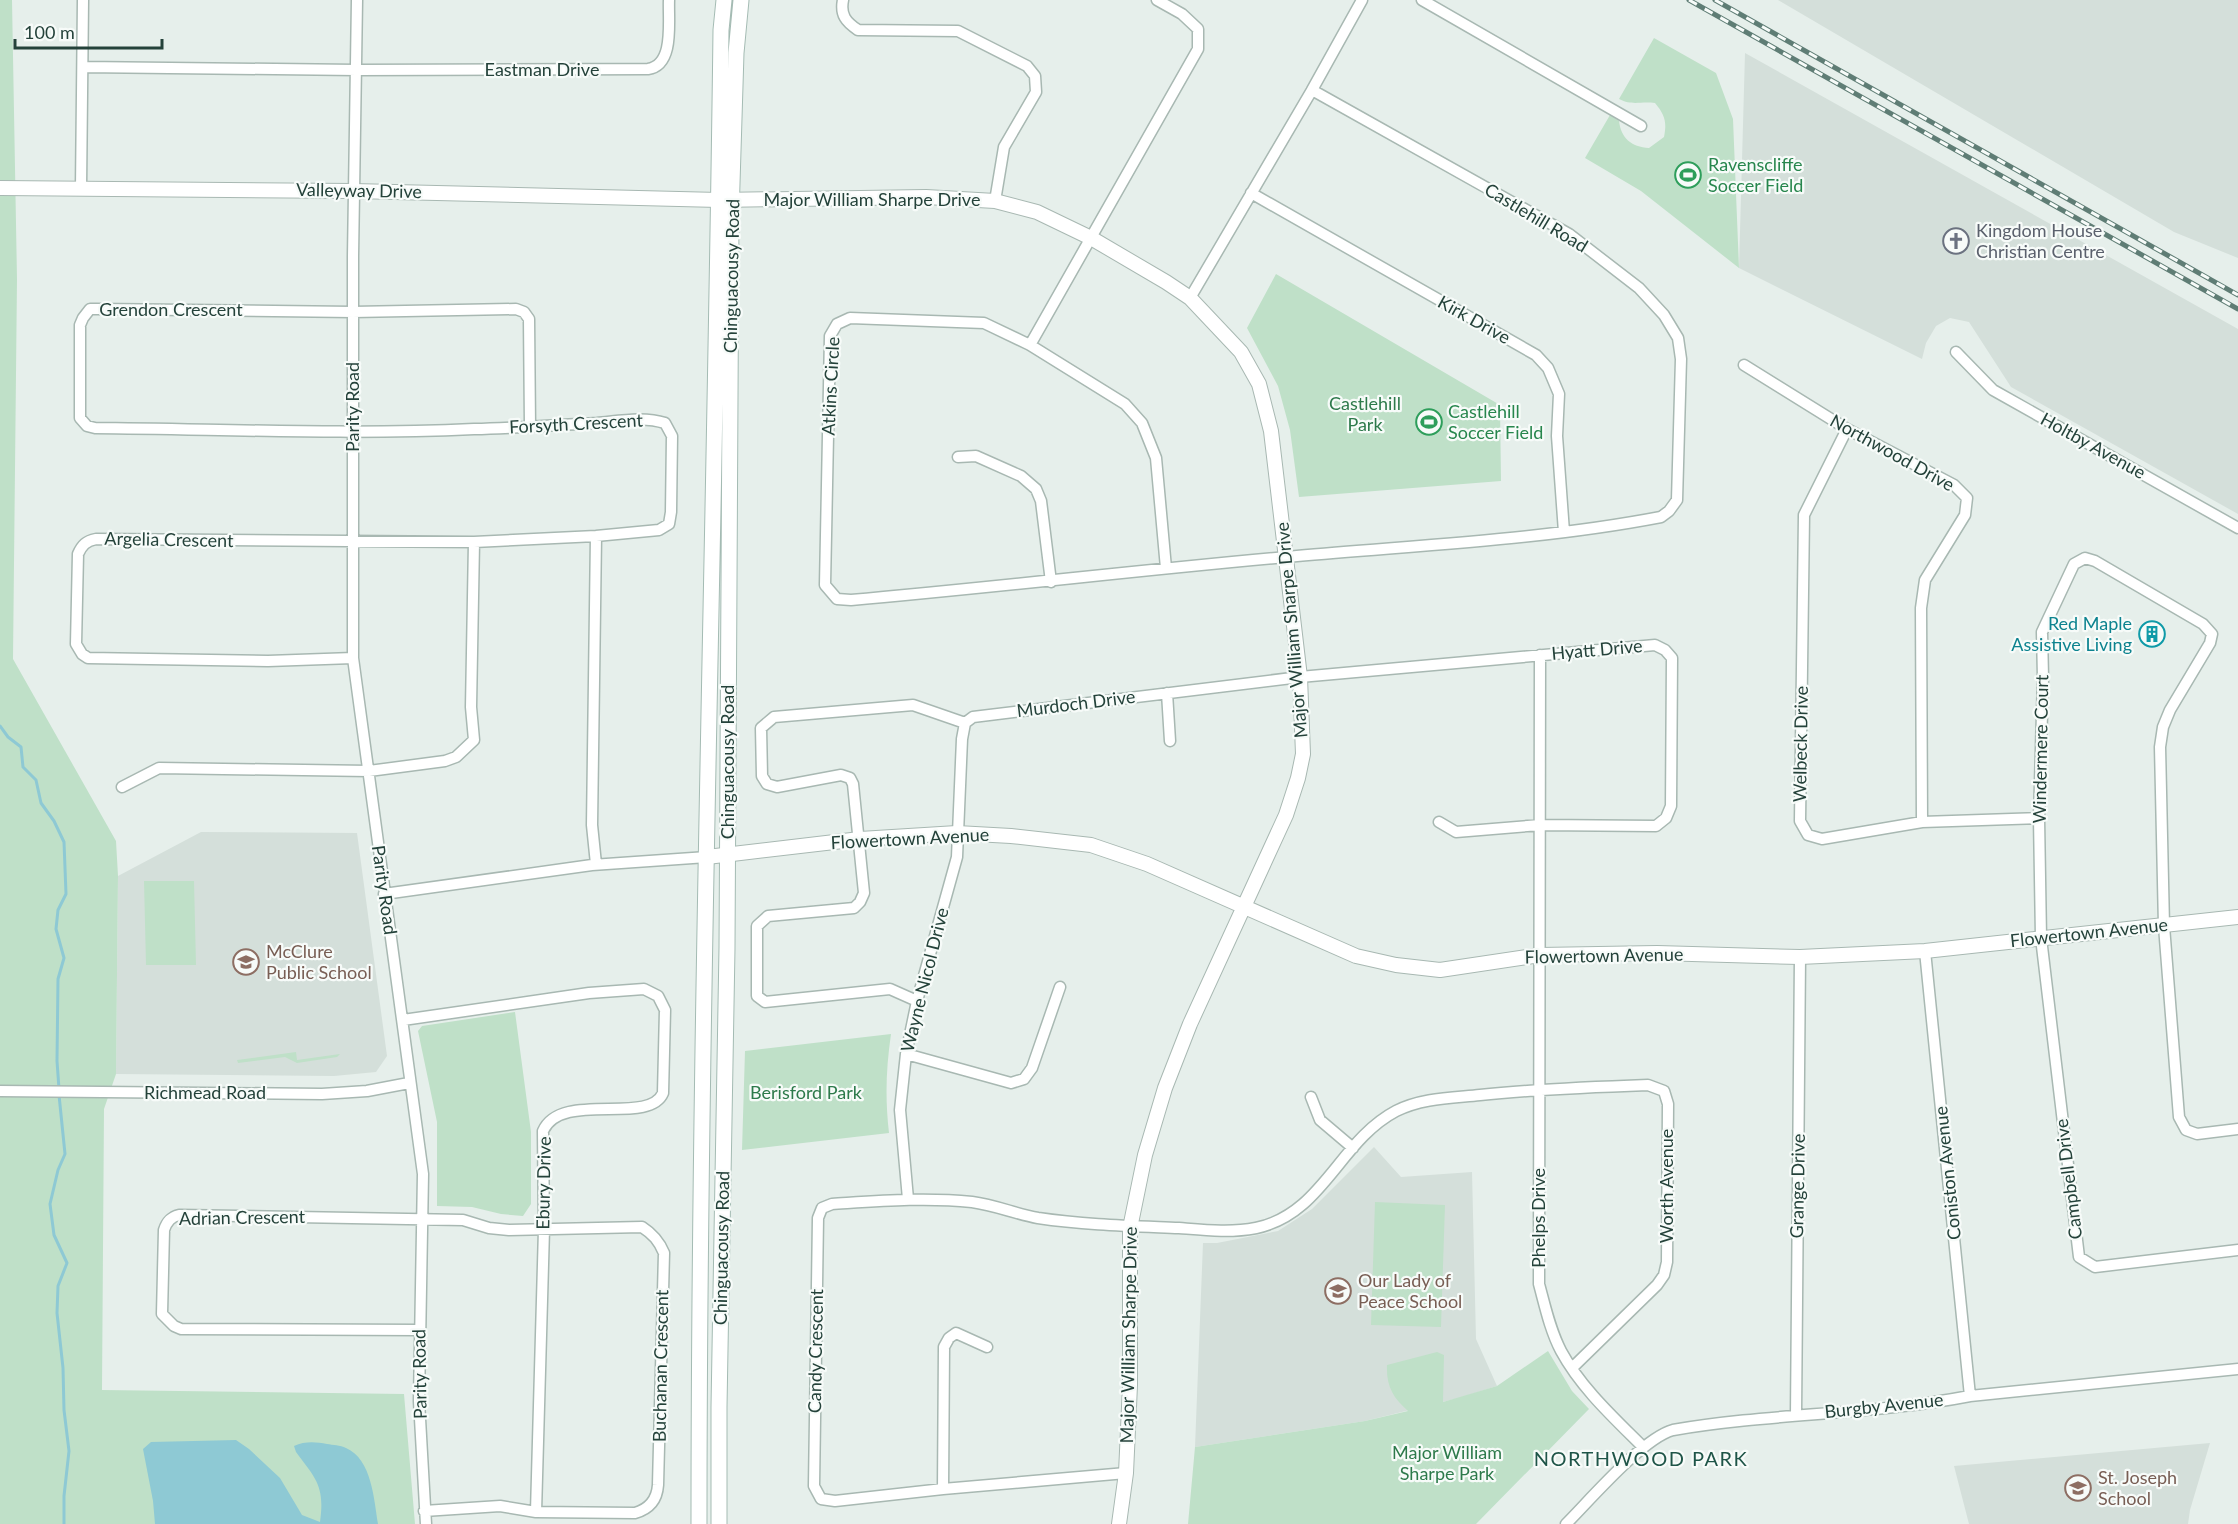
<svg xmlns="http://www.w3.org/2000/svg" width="2238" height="1524" viewBox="0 0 2238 1524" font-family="Lato,sans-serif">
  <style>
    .built { fill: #d4dfda }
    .green { fill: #bfe0c8 }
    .water { fill: #8ec9d4 }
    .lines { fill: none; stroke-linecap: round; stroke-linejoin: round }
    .stream { stroke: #8ec9d4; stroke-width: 3 }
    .minor-casing { stroke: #a8b8b2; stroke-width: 13 }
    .tertiary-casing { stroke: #a8b8b2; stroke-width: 16 }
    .secondary-casing { stroke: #a4bbb3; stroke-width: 17 }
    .minor { stroke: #fff; stroke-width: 10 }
    .tertiary { stroke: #fff; stroke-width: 14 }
    .secondary { stroke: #fff; stroke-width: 15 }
    .rail-casing { stroke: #5f7d75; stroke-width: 5 }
    .rail { stroke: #f7fbf9; stroke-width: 3; stroke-dasharray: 9; stroke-linecap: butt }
    .labels { text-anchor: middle; stroke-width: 4.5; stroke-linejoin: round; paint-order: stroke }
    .street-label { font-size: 18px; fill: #24423a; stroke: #f7fbf9 }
    .leisure-label { font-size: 18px; fill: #27864d; stroke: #f7fbf9; text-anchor: start }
    .worship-label { font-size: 18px; fill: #5b616d; stroke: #f7fbf9; text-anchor: start }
    .park-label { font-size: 18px; fill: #2d7a4b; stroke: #f7fbf9 }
    .culture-label { font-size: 18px; fill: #0d838f; stroke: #f7fbf9; text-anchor: end }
    .education-label { font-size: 18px; fill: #785e54; stroke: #f7fbf9; text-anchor: start }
    .neighbourhood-label { font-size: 20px; letter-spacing: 1.5px; fill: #1f5548; stroke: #f7fbf9 }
  </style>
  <rect width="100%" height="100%" fill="#e6efeb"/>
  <path class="built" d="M1778,0H2238V258L2174,232Z
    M1745,53L2238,329V514L2011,387L1969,322L1950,318L1936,326L1926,343L1922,359L1739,268Z
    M201,832L357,833L387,1056L376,1072L334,1076L116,1074L118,876Z
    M1374,1147L1401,1177L1472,1172L1476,1339L1497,1386L1459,1398L1365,1421L1195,1447L1203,1243H1217L1278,1231L1312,1209Z
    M2210,1443L2190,1510L2188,1524H1969L1954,1466Z"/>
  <path class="green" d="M0,0H12L17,279L13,659L116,841L118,876L116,1074L104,1109L102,1390L404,1394L415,1524H0Z
    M1654,38L1716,73L1733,119L1739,268L1641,191L1585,158L1610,115L1619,121C1621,138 1631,147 1649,148L1664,137C1667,122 1665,115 1655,103C1640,101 1633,106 1619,99Z
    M1276,274L1500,405L1501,481L1299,497L1290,430L1278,386L1247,328Z
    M144,881H194L196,965H146Z
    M515,1012L531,1132V1204L523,1216L501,1214L472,1207L437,1206V1122L418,1031L422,1026Z
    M891,1034C886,1069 885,1098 889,1133L742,1150L745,1051Z
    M296,1052L297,1060L340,1054L337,1057L297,1063L285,1057L238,1063L237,1060Z
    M1375,1202L1445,1205L1441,1327L1371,1325Z
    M1548,1351L1572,1391L1589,1409L1476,1524H1188L1195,1447L1365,1421L1408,1411C1393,1398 1386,1386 1387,1365L1437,1352L1444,1355L1443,1402L1497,1386Z"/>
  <path class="water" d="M236,1440L249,1449L280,1478L302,1515L320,1522C325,1486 316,1479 296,1452L294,1446C305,1441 316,1442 327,1444C333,1445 340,1445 346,1448C372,1459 374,1500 378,1524H155L153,1501L143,1449L151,1442Z"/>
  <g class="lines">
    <path class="stream" d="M0,726L8,737L21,747L23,767L36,780L41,803L54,821L64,842L66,894L58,910L56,929L64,958L58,979L57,1061L59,1089
      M59,1095L65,1154L58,1170L50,1204L54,1235L67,1263L58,1286L57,1313L63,1368L64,1410L69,1451L64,1496V1524"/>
    <g class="minor-casing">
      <path id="minor" d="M357,0L353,256V658L423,1174L419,1401L426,1524
        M843,0C840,15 846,22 858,30L958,31L1027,66L1035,76L1036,92L1004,147L995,201
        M1422,0L1641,126
        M83,67L357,70L648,69C675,65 668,21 669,0
        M1312,90L1362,0
        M81,188L83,0
        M1251,193L1536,355L1548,368L1559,394L1557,436L1564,532
        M1030,345L1198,49V29L1182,14L1157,0
        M1956,352L1993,390L2238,528
        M1744,365L1847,429L1954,485L1967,498L1965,515L1925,580L1921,608L1922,822
        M1847,429L1804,515L1800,821L1808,835L1822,839L1922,822L2039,818
        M958,457L976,456L1021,476L1036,489L1041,501L1051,582
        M1166,568L1156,458L1142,423L1125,404L1030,345L984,323L850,318L837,324L830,336L825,585L837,599L851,600C999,587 1148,569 1297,556C1418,545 1541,540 1661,517L1669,511L1677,500L1681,359L1678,338L1664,315L1639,288L1569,234L1312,90L1190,298
        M1540,655L1539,1284C1545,1306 1550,1330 1561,1351C1581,1388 1614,1418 1643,1447
        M353,658L268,661L88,658L82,654L76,644L78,554C82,545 86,541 96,539L474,542L596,536L659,530L669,524L671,512L672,436L665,423C644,416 619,421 597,423C556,425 515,428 474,429C348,435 221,429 95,428L87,426L80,418V325L83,318L90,309H97L353,312L516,309L524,312L529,319L530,427
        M1167,693L1170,741
        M122,787L159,768L369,771L445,761L456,757L474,740L471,707L474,542
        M596,864L592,825L596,536
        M384,894L592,865L707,857
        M1925,951L1970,1396
        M917,1001L890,989L765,1002L757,996V926L768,916L854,908L860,902L864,893L853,784L850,778L841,775L777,787L767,784L762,776L761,728L774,717L913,705L965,723
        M403,1020L589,993L644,989L658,996L665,1010L663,1093C649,1126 561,1090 543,1131L544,1229L536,1512
        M906,1054L1011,1083L1024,1079L1032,1068L1060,987
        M0,1091L322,1094L367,1091L409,1083
        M1311,1097L1320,1120L1353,1148
        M2238,1129L2197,1134L2186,1130L2179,1117L2164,926L2160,747L2163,727L2170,710L2210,643L2212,634L2203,624L2095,561L2085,558L2074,564L2042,632L2043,678L2039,818L2041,938L2079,1257L2095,1267L2238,1250
        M908,1199L900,1110L906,1054L917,1001L957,857L962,739L965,723L973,717L1300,677L1655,645L1665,650L1672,658L1671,806L1666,818L1656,826L1540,825L1456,832L1439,822
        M419,1330L181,1329L174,1326L162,1314L164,1230C167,1221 171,1217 179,1215L463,1220L489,1228L509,1230L642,1227C653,1234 659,1241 664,1253L658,1485C657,1500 649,1509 635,1513L536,1512L500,1506L424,1511
        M1796,1415L1800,957
        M1126,1473L943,1489L835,1501L821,1499L814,1486L818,1218L822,1208L832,1204C879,1201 925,1197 972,1202C995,1205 1016,1214 1038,1218C1085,1225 1132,1226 1179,1228C1204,1230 1230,1233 1256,1228C1323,1214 1339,1141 1396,1111C1422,1098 1451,1098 1480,1095C1536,1089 1592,1087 1648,1085L1664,1091L1668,1104L1667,1262L1664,1275L1657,1285L1572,1368
        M943,1489L944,1347L949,1338L956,1333L987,1347
        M1566,1524C1590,1500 1643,1438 1673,1430C1771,1413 1872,1415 1970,1396L2238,1369"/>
    </g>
    <g class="tertiary-casing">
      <path id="tertiary" d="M0,188L353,191L719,200L926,197L995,201L1037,212L1091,238L1166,282L1190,298L1241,352L1259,384L1271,431L1300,677L1303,754L1298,778L1286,815L1190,1024L1165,1088L1145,1155L1130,1228V1385L1126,1473L1119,1524
        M707,857L860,839L957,833L1011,836L1091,845L1147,864L1356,956L1396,965L1440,970L1540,955L1657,953L1800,957L1925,951L2238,917"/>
    </g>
    <g class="secondary-casing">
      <path id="secondary" d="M699,1524C699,1026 715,528 721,30L724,0
        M719,1524V1407L727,948L731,216L736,53L741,0"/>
    </g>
    <use href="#minor" class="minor"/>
    <use href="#tertiary" class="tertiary"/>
    <use href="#secondary" class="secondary"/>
    <g class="rail-casing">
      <path id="rail" d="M1689,0L2238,309
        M1715,0L2238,295"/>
    </g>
    <use href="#rail" class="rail"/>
  </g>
  <defs>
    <g id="stadium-ring" transform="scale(1.35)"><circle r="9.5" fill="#f7fbf9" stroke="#2e9e5b" stroke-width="1.5"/><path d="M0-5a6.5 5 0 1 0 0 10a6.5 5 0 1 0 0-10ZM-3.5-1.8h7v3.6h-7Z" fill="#2e9e5b"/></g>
    <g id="church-ring" transform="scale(1.35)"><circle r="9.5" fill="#f7fbf9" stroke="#6b7280" stroke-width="1.5"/><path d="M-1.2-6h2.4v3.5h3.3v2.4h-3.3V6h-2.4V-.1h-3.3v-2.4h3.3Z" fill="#6b7280"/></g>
    <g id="building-ring" transform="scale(1.35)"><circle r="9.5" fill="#f7fbf9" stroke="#0f9aa8" stroke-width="1.5"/><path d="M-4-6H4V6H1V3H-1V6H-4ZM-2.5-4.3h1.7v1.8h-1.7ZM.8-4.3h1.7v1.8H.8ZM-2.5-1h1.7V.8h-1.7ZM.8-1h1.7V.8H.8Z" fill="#0f9aa8"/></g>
    <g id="school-ring" transform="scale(1.35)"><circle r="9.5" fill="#f7fbf9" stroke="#8d6e63" stroke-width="1.5"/><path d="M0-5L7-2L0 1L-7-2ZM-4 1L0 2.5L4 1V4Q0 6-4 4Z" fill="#8d6e63"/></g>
  </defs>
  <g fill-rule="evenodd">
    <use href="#stadium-ring" x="1688" y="175"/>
    <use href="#church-ring" x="1956" y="241"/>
    <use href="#stadium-ring" x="1429" y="422"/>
    <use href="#building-ring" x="2152" y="634"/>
    <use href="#school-ring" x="246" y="962"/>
    <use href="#school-ring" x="1338" y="1291"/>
    <use href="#school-ring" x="2078" y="1488"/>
  </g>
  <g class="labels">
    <g class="street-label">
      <text x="542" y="76">Eastman Drive</text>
      <text transform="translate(359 191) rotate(1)" y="6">Valleyway Drive</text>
      <text x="872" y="206">Major William Sharpe Drive</text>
      <text transform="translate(1536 218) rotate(31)" y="6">Castlehill Road</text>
      <text transform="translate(732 276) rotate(-89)" y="6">Chinguacousy Road</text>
      <text x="171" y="316">Grendon Crescent</text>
      <text transform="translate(1474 320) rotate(29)" y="6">Kirk Drive</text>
      <text transform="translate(831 386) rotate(-87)" y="6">Atkins Circle</text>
      <text transform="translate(353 407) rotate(-90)" y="6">Parity Road</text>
      <text transform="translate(576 424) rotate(-3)" y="6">Forsyth Crescent</text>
      <text transform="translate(2093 446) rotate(29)" y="6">Holtby Avenue</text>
      <text transform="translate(1892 453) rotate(29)" y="6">Northwood Drive</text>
      <text transform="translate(169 540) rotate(1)" y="6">Argelia Crescent</text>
      <text transform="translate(1292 630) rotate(-95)" y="6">Major William Sharpe Drive</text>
      <text transform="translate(1597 650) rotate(-5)" y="6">Hyatt Drive</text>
      <text transform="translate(1076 704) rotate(-7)" y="6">Murdoch Drive</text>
      <text transform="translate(1801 744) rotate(-89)" y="6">Welbeck Drive</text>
      <text transform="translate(2041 749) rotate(-89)" y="6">Windermere Court</text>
      <text transform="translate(728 762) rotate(-90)" y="6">Chinguacousy Road</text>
      <text transform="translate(910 839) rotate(-3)" y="6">Flowertown Avenue</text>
      <text transform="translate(384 890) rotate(82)" y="6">Parity Road</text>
      <text transform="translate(2089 933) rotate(-6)" y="6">Flowertown Avenue</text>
      <text transform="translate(1604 956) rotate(-1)" y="6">Flowertown Avenue</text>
      <text transform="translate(925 980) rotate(-76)" y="6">Wayne Nicol Drive</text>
      <text x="205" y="1099">Richmead Road</text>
      <text transform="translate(1948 1173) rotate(-96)" y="6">Coniston Avenue</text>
      <text transform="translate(2069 1179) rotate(-97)" y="6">Campbell Drive</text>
      <text transform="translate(544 1183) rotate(-89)" y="6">Ebury Drive</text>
      <text transform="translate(1667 1186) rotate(-90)" y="6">Worth Avenue</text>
      <text transform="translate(1798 1186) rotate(-89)" y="6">Grange Drive</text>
      <text transform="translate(242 1218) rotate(-1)" y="6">Adrian Crescent</text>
      <text transform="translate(1539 1218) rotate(-90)" y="6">Phelps Drive</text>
      <text transform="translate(722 1248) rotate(-89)" y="6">Chinguacousy Road</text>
      <text transform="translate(1129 1335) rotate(-89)" y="6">Major William Sharpe Drive</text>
      <text transform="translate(816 1351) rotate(-89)" y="6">Candy Crescent</text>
      <text transform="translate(661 1366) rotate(-89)" y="6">Buchanan Crescent</text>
      <text transform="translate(420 1374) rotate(-91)" y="6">Parity Road</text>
      <text transform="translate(1884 1406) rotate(-6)" y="6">Burgby Avenue</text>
    </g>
    <g class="leisure-label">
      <text x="1708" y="171">Ravenscliffe<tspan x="1708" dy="21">Soccer Field</tspan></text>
      <text x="1448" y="418">Castlehill<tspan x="1448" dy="21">Soccer Field</tspan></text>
    </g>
    <g class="worship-label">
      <text x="1976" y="237">Kingdom House<tspan x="1976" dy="21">Christian Centre</tspan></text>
    </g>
    <g class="park-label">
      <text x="1365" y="410">Castlehill<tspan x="1365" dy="21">Park</tspan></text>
      <text x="806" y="1099">Berisford Park</text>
      <text x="1447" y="1459">Major William<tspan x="1447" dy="21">Sharpe Park</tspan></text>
    </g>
    <g class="culture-label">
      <text x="2132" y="630">Red Maple<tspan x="2132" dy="21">Assistive Living</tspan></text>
    </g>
    <g class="education-label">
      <text x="266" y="958">McClure<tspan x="266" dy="21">Public School</tspan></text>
      <text x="1358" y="1287">Our Lady of<tspan x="1358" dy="21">Peace School</tspan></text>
      <text x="2098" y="1484">St. Joseph<tspan x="2098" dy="21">School</tspan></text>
    </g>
    <g class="neighbourhood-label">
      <text x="1641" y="1466">NORTHWOOD PARK</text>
    </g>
  </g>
  <path d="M15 39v9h147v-9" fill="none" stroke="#24423a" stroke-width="3"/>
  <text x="24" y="39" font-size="18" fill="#24423a" stroke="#f7fbf9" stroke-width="4.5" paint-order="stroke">100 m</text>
</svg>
